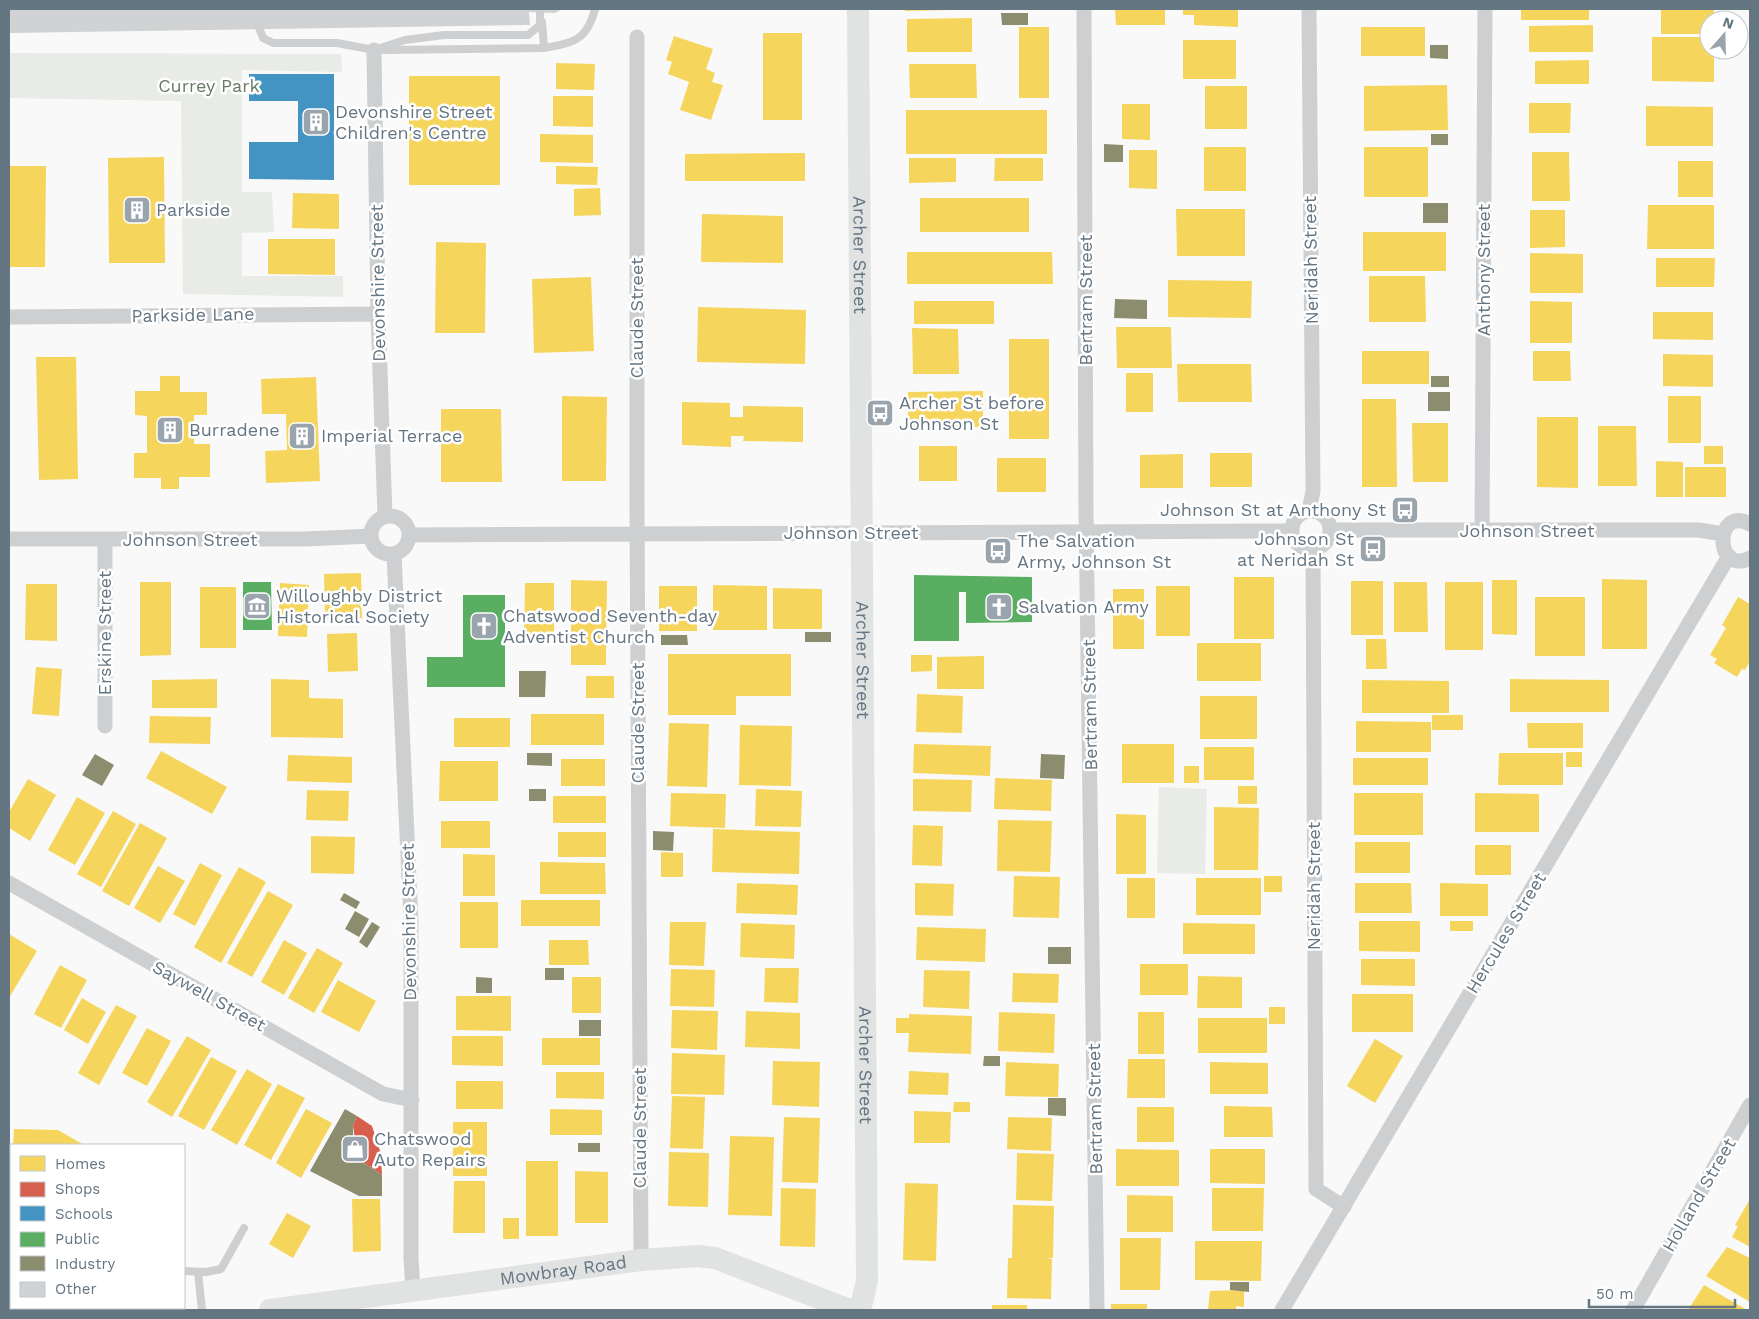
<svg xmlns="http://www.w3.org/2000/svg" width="1759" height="1319" viewBox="0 0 1759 1319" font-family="'Work Sans',sans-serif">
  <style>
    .green { fill: #e8ebe6 }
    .homes { fill: #f6d55c }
    .shops { fill: #d6604d }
    .schools { fill: #4393c3 }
    .public { fill: #5aae61 }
    .industry { fill: #8c8c6e }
    .building { fill: #d0d2d3 }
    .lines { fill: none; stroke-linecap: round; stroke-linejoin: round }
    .service { stroke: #cecfd0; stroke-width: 8 }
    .minor { stroke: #cecfd0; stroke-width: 15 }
    .secondary { stroke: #e1e2e2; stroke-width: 22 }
    .labels { text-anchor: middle; stroke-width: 5; stroke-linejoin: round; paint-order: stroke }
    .park-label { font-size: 18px; fill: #687a64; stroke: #fff }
    .poi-label { font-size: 18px; fill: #657683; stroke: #fff; text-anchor: start }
    .street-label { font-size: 18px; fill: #657683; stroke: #fff }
  </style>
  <rect width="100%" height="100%" fill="#f9f9f9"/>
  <path class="green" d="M9,53L341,54L342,72L242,70V192H272L274,232L242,233V276H343V297L183,294L181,101L9,98Z
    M1159,787L1207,789L1205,874L1157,873Z"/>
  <path class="homes" d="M905,9H949V10L905,11Z
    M1115,9H1165V25H1116Z
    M1183,9H1238V27L1194,25V15H1183Z
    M1521,9H1589V20H1521Z
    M1661,9H1714V20H1709V34H1661Z
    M972,18V52H907V19Z
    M1593,25V52H1529V26Z
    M1019,27H1049V98H1019Z
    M1361,27H1425V56H1361Z
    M763,33H802V120H763Z
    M674,36L713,49L706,69L715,73L712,82L723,85L711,120L680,110L689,82L668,74L672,62L666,60Z
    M1652,37H1709V50H1714V82L1652,81Z
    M1183,40H1236V79H1183Z
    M1589,60V84H1535V61Z
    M556,63L595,64L594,90L556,89Z
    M909,64H976L977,98H910Z
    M409,76H500V185H409Z
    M1447,85L1448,130L1364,131V86Z
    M1205,86H1247V129H1205Z
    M553,96H593V127L553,126Z
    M1529,103H1571L1570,133H1529Z
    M1122,104H1150V140L1122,139Z
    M1646,106L1713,107V146H1646Z
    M906,110H1047V154H906Z
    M540,134L593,135V163L540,162Z
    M1204,147H1246V191H1204Z
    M1364,147H1428V197H1364Z
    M1129,150H1157V189L1129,188Z
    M1532,152H1569L1570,201H1532Z
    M805,153V181H685V154Z
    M164,157L165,263H109L108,158Z
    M909,158H956V182L909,183Z
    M995,158H1043V181H994Z
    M1678,161H1713V197H1678Z
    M9,166H46L45,267H9Z
    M556,166L598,167L597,185L556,184Z
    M600,188L601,215L574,216V189Z
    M293,193L339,194V229L292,228Z
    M920,198H1029V232H920Z
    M1648,205H1714V249H1647Z
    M1176,209H1245V256H1177Z
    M1530,210H1565V247L1530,248Z
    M702,214L783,216V263L701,262Z
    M1363,232H1446V271H1363Z
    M268,239H335V275L268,274Z
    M436,242L486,243L485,333H435Z
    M907,252H1052L1053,284H907Z
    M1530,253L1583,254V293H1530Z
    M1656,258H1715L1714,287H1656Z
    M1369,276H1425L1426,322H1369Z
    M591,277L594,351L534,353L532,279Z
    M1168,280L1252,281L1251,318L1168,317Z
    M914,301H994V324H914Z
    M1530,301L1572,302V343H1530Z
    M698,307L806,310L805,364L697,362Z
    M1653,312H1713V340L1653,339Z
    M1116,327H1171L1172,368H1117Z
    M912,328L958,329L959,374H913Z
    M1009,339H1049V439H1009Z
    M1362,351H1429V384H1362Z
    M1533,351H1570L1571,381H1533Z
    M1663,354L1713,355V387L1663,386Z
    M36,357H76L78,479L39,480Z
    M1177,364H1251L1252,402H1178Z
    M1126,373H1153V412H1126Z
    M160,376H180V392H207V415H194V444H210V477H179V489H161V478H134V453H147V416L135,415V391H160Z
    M316,377L320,481L266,483L265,451L287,450L286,414H262L261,379Z
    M983,391V427H908V392Z
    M562,396L607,397L606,481H562Z
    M1668,396H1701V443H1668Z
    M1362,399H1396L1397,487H1362Z
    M682,402L730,403V417H743V406L803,407V442L743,441L744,436H731V447L682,445Z
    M441,409H501L502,482H441Z
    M1537,417H1578V488L1537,487Z
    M1412,423H1448V482H1413Z
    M1598,426H1636L1637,486H1598Z
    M919,446H957V481H919Z
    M1704,446H1723V464H1704Z
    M1210,453H1252V487H1210Z
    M1183,454V488H1140V455Z
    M997,458H1046V492H997Z
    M1656,461L1683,462V497H1656Z
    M1685,467H1726V497H1685Z
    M361,573L362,618L325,619L324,574Z
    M1234,577H1274V639H1234Z
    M1602,579L1647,580V649H1602Z
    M571,580L607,581L606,665H571Z
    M1492,580H1517V635L1492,634Z
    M1351,581H1383V635H1351Z
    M140,582H171V655L140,656Z
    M1394,582H1427L1428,632H1394Z
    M1445,582H1483V650H1445Z
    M280,583L309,585L307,637L278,636Z
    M525,583H554V636H524Z
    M26,584H57V641L25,640Z
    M713,585L767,586V630H713Z
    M659,586H697V631H659Z
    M1156,586H1190V636H1156Z
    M200,587H236V648H200Z
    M773,588L822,589V629H773Z
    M1113,589H1144V649H1113Z
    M1535,597H1585V656H1535Z
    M1738,597L1750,604V661L1745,670L1742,669L1737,677L1714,663L1717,659L1710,655L1726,628L1722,625Z
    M357,633L358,671L328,672L327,634Z
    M1366,639H1386L1387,669H1366Z
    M1197,643H1261V681H1197Z
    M668,654H791V696H736V715H668Z
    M911,655H932V671L911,672Z
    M984,656V689H937V657Z
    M36,667L62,669L59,716L32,714Z
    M586,676H614V698H586Z
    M217,679V708H152V680Z
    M271,679L309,680V698L343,699V738L271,737Z
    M1510,679L1609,680V712H1510Z
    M1362,680L1449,681V713H1362Z
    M917,694L963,696L962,733L916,732Z
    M1200,696H1257V739H1200Z
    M531,714H604V745H531Z
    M1432,715H1463V730H1432Z
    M150,716L211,717L210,744L149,743Z
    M454,718H510V747H454Z
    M1356,721L1431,722V752H1356Z
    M669,723L709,724L707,787L667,786Z
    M1527,723H1583V748H1528Z
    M740,725L792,726L791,786L739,785Z
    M914,744L991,746L990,776L913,773Z
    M1122,744H1174V783H1122Z
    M1204,747H1254V780H1204Z
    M161,751L227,787L212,814L146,778Z
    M1566,752H1582V767H1566Z
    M1499,753H1563V785H1498Z
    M288,755L352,757V783L287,781Z
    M1353,758H1428V785H1353Z
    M561,759H605V786H561Z
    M440,761H498V801H439Z
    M1184,766H1199V783H1184Z
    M995,778L1052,780L1051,811L994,809Z
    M28,779L56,795L30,841L9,828V812Z
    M913,779L972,780L971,812L913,811Z
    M1238,786H1257V804H1238Z
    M756,789L802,791L801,827L755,826Z
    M307,790L349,791L348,821L306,820Z
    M671,793L726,794L725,828L670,826Z
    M1354,793H1423V835H1354Z
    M1475,793L1539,794V832H1475Z
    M553,796H606V823H553Z
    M77,797L105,813L75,865L48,850Z
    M1214,807L1259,808L1258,870H1214Z
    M113,811L136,824L101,887L77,874Z
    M1116,814L1146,815V874H1116Z
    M998,820L1052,821L1050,872L997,871Z
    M441,821H490V848H441Z
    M140,823L167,838L129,906L102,891Z
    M913,825L943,826L942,866L912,865Z
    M713,829L800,832L799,874L712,872Z
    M558,832H606V857H558Z
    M311,836L355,837L354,874L311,873Z
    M1355,842H1410V873H1355Z
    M1475,845H1511V875H1475Z
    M661,852L683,853V877H661Z
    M463,854L495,855V896H463Z
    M540,862L605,863L606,894H540Z
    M200,863L222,875L195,926L173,914Z
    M158,866L185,881L160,923L134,908Z
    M239,867L266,882L221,963L194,947Z
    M1014,876L1060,877L1059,918L1013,917Z
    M1264,876H1282V892H1264Z
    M1127,878H1155V918H1127Z
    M1196,878H1261V915H1196Z
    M737,883L798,885L797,915L736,913Z
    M915,883L954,884L953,916L915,915Z
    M1355,883H1411L1412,913H1355Z
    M1440,883L1488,884V916H1440Z
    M268,891L293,905L252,977L227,963Z
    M521,900H600V926H521Z
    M460,902H498V948H460Z
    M1359,921H1420V952L1359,951Z
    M1450,921H1473V931H1450Z
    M670,922H706L704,966L669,965Z
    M741,923L795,925L794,959L740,957Z
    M1183,923L1255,924V954H1183Z
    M917,927L986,929L985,962L916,960Z
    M9,934L37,951L9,998Z
    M284,940L307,953L284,995L261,982Z
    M549,940H588L589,965H549Z
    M317,948L343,963L314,1013L288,998Z
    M1361,959H1415V986L1361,985Z
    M1140,964H1188V995H1140Z
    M60,965L87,980L61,1028L34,1014Z
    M765,968H799L798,1003L764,1002Z
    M671,969L715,970L714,1007L670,1006Z
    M924,970L970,971L969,1009L923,1007Z
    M1013,973L1059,974L1058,1003L1012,1002Z
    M1198,976L1242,977V1008H1197Z
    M572,977H601V1013H572Z
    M338,980L376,1001L359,1032L321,1012Z
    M1352,994H1413V1032H1352Z
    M456,996H511V1031L456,1030Z
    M82,998L106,1012L88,1044L64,1030Z
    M116,1005L137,1016L99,1085L78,1073Z
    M1269,1007H1285V1024H1269Z
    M672,1010L718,1011L717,1050L671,1048Z
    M746,1011L800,1013V1049L745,1047Z
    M999,1012L1055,1014L1054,1053L998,1051Z
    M1138,1012H1164V1054H1138Z
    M909,1014L972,1016L971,1054L908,1052L909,1033H896V1018H909Z
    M1198,1018H1267V1053H1198Z
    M147,1028L171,1041L147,1086L122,1073Z
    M187,1036L211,1050L172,1117L147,1102Z
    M452,1036H503V1066L452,1065Z
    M542,1038H600V1065H542Z
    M1375,1039L1403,1056L1375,1103L1347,1086Z
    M672,1053L725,1055L724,1095L671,1094Z
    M211,1057L237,1071L204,1130L178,1116Z
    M1128,1059H1165V1098H1127Z
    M773,1061L820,1062L819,1107L772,1105Z
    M1006,1062L1059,1064L1058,1097L1005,1096Z
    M1210,1062L1268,1063V1094H1210Z
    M247,1069L272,1084L237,1145L211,1130Z
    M909,1071L949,1073L948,1095L908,1094Z
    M556,1072H604V1099L556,1098Z
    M456,1081H503V1109H456Z
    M278,1084L305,1098L271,1160L244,1145Z
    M672,1096L705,1097L703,1149L670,1148Z
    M954,1102H970V1112H953Z
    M1224,1106L1272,1107L1273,1137H1224Z
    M1137,1107H1174V1142H1137Z
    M306,1109L332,1123L301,1178L276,1163Z
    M550,1109L602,1110V1135H550Z
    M914,1111L951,1112L950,1143H914Z
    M784,1117L820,1118L818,1183L782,1182Z
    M1008,1117L1052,1118L1051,1151L1007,1149Z
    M453,1122H487V1176H453Z
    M14,1129L58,1130L84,1145H13Z
    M730,1136L774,1137L772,1216L728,1215Z
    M1116,1149L1179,1150V1186H1116Z
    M1210,1149H1265V1184L1210,1183Z
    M669,1152L709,1153L708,1207L668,1206Z
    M1017,1153L1054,1154L1052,1201L1016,1200Z
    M526,1161H558V1236H526Z
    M575,1171L608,1172V1223H575Z
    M454,1181H485V1233H453Z
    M905,1183L938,1184L936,1261L903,1260Z
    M781,1188L816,1189L815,1247L780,1246Z
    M1212,1188H1264L1263,1231H1212Z
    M1127,1195L1173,1196V1232H1127Z
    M352,1199H380L381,1251L353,1252Z
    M1750,1199V1247L1732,1237L1738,1226L1735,1225Z
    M1013,1205L1054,1206L1053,1258H1046L1052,1259L1051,1299L1007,1298L1008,1258H1012Z
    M287,1213L311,1226L293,1258L269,1244Z
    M503,1218H519V1239H503Z
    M1120,1238H1161L1160,1290H1120Z
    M1195,1241H1262L1261,1281L1195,1280Z
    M1727,1247L1750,1258V1302L1706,1276Z
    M1704,1285L1747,1310H1688Z
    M1244,1290V1307L1236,1306V1310H1208L1210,1291Z
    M1111,1304H1147V1310H1111Z
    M992,1305H1027V1310H992Z"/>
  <path class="shops" d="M357,1116L372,1126L381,1154L382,1175L364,1163L356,1149L353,1125Z"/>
  <path class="schools" d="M249,74H334V180L249,179V142H298V101H249Z"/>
  <path class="public" d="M914,575L1032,577V622L966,623V592H959V641H914Z
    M243,582H271L272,630H243Z
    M463,595H505V687H427V657H463Z"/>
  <path class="industry" d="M1001,13H1028V25H1002Z
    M1430,45H1448V59L1430,58Z
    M1431,134H1448V145H1431Z
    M1104,144L1123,145V162H1104Z
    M1423,203H1448V223H1423Z
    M1115,299L1147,300V319L1114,318Z
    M1431,376H1449V387H1431Z
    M1428,392H1450V411H1428Z
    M805,632H831V642H805Z
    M661,635H687L688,645H661Z
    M519,671H546L545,697H519Z
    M527,753H552V766L527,765Z
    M95,754L114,765L102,786L82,775Z
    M1041,754L1065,755L1064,779L1040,778Z
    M529,789H546V801H529Z
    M653,831L674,832L673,851L653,850Z
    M344,893L360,902L356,909L340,900Z
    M355,911L369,919L359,937L345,929Z
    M372,922L380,927L367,948L359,942Z
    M1048,947H1071V964H1048Z
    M545,968H564V980H545Z
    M476,977L492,978V993H476Z
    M579,1020H601V1036H579Z
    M984,1056H1000V1066H983Z
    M1048,1098H1066V1116L1048,1115Z
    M345,1109L357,1116L353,1125V1136L359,1156L364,1163L382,1175V1196H359L310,1171Z
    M578,1143H600V1152H578Z
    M1230,1282H1249V1292L1230,1290Z"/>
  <path class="building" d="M9,9H562L555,13L529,12L530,25L9,33Z"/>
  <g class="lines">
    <path class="service" d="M259,28L263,38L273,43H337L374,50L405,40L444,35H528L540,25V12
      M544,48C574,43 587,40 595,9
      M384,50L544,48L542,22
      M184,1271L206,1272L221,1269L244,1228
      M198,1272L202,1310
      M126,1310L127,1308"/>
    <path class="minor" d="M1084,9L1086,513L1097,1310
      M1309,9L1313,491L1309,511
      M637,37V508L641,1260
      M374,50L378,314L385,516
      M9,317L378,314
      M1292 530a19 19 0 1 1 38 0a19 19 0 1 1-38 0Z
      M371 535a19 19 0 1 1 38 0a19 19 0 1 1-38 0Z
      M1750,524C1714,505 1714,576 1750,558
      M1331,530H1699L1723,534
      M1482,532L1485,9
      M409,535L1292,531
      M9,539H305L371,536
      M1313,549L1316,1189L1344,1207
      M394,554L411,921V1258L413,1290
      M105,726V540
      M9,883L383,1094L412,1100
      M1282,1310L1729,556
      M1633,1310L1750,1105"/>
    <g class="secondary">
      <path id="s1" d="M858,9L867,1281L860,1310"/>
      <path id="s2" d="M270,1310L641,1260L698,1256L715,1258L850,1310"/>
    </g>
  </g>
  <defs>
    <g id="building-square" transform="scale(1.4375)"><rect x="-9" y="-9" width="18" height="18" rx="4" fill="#99a4ac" stroke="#fff"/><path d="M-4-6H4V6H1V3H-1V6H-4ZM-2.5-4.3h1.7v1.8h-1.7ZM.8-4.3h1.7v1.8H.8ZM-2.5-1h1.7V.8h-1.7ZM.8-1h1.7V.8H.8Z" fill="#fff"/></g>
    <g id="bus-square" transform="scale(1.4375)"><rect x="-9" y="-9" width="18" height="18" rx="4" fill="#99a4ac" stroke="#fff"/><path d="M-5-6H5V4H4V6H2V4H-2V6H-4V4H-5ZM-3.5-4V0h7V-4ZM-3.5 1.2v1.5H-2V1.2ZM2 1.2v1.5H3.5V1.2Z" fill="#fff"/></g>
    <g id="museum-square" transform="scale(1.4375)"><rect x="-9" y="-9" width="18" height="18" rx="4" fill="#99a4ac" stroke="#fff"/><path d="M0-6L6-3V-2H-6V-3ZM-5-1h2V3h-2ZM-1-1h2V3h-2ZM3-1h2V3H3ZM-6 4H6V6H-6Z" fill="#fff"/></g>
    <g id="church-square" transform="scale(1.4375)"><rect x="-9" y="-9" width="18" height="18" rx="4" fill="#99a4ac" stroke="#fff"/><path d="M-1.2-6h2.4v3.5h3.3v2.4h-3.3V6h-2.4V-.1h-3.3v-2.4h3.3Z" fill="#fff"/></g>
    <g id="shop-square" transform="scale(1.4375)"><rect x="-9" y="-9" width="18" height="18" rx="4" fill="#99a4ac" stroke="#fff"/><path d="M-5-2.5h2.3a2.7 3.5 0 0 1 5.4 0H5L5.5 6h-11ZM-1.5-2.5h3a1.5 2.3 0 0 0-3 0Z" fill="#fff"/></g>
  </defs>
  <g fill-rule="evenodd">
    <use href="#building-square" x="316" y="122"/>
    <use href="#building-square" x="137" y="210"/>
    <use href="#bus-square" x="880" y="413"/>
    <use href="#building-square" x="170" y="430"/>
    <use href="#building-square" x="302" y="436"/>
    <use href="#bus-square" x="1405" y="510"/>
    <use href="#bus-square" x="1373" y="549"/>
    <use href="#bus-square" x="998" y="551"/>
    <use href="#museum-square" x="257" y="606"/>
    <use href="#church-square" x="999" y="607"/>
    <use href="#church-square" x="484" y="626"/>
    <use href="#shop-square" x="355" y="1149"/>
  </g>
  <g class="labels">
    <g class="park-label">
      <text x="209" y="92">Currey Park</text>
    </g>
    <g class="poi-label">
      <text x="335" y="118">Devonshire Street<tspan x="335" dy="21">Children's Centre</tspan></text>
      <text x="156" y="216">Parkside</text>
      <text x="899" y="409">Archer St before<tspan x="899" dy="21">Johnson St</tspan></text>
      <text x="189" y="436">Burradene</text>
      <text x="321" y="442">Imperial Terrace</text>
      <text x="1386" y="516" text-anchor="end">Johnson St at Anthony St</text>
      <text x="1354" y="545" text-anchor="end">Johnson St<tspan x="1354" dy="21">at Neridah St</tspan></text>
      <text x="1017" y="547">The Salvation<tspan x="1017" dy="21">Army, Johnson St</tspan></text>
      <text x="276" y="602">Willoughby District<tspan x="276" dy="21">Historical Society</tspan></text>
      <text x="1018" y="613">Salvation Army</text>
      <text x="503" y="622">Chatswood Seventh-day<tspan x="503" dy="21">Adventist Church</tspan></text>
      <text x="374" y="1145">Chatswood<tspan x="374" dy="21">Auto Repairs</tspan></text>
    </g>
    <g class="street-label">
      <text dy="6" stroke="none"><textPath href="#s1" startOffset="246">Archer Street</textPath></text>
      <text transform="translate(1311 260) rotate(-91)" y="6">Neridah Street</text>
      <text transform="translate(1484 270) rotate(-90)" y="6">Anthony Street</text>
      <text transform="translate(378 283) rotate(-91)" y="6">Devonshire Street</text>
      <text transform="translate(1086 300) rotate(-90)" y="6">Bertram Street</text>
      <text transform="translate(193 315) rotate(-1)" y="6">Parkside Lane</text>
      <text transform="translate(637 318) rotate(-90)" y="6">Claude Street</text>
      <text x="1527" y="537">Johnson Street</text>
      <text x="851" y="539">Johnson Street</text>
      <text x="190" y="546">Johnson Street</text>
      <text transform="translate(105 633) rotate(-90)" y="6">Erskine Street</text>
      <text dy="6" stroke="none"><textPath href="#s1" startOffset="651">Archer Street</textPath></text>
      <text transform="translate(1090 705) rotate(-91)" y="6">Bertram Street</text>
      <text transform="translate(638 723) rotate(-90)" y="6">Claude Street</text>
      <text transform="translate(1314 886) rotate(-90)" y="6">Neridah Street</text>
      <text transform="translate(409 922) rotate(-91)" y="6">Devonshire Street</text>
      <text transform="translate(1506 933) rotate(-59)" y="6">Hercules Street</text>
      <text transform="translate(209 996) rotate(29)" y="6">Saywell Street</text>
      <text dy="6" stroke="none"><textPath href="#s1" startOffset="1056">Archer Street</textPath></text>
      <text transform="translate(1095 1109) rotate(-91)" y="6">Bertram Street</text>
      <text transform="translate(640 1128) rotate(-90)" y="6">Claude Street</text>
      <text transform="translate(1699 1195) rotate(-60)" y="6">Holland Street</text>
      <text dy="6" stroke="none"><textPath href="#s2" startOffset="296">Mowbray Road</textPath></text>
    </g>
  </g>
  <rect width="1759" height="1319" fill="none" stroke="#657683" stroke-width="20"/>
  <rect x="10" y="1144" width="175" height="165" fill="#ffffff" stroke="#c1c8cd"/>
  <rect x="20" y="1156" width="25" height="15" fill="#f6d55c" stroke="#c1c8cd"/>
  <text x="55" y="1169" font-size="15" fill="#657683">Homes</text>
  <rect x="20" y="1182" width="25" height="15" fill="#d6604d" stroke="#c1c8cd"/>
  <text x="55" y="1194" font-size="15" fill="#657683">Shops</text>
  <rect x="20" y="1206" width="25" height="15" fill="#4393c3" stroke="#c1c8cd"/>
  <text x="55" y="1219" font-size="15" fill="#657683">Schools</text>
  <rect x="20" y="1232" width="25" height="15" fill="#5aae61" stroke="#c1c8cd"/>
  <text x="55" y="1244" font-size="15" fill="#657683">Public</text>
  <rect x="20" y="1256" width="25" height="15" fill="#8c8c6e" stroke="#c1c8cd"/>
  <text x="55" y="1269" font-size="15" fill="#657683">Industry</text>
  <rect x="20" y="1282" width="25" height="15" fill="#d0d2d3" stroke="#c1c8cd"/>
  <text x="55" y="1294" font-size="15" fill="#657683">Other</text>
  <g transform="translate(1724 35) rotate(20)"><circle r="24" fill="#ffffff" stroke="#c1c8cd"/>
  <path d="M0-4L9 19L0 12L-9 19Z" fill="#99a4ac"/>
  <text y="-8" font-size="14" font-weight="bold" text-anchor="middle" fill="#657683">N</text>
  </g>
  <path d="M1589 1299v8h146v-8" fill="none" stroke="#657683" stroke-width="2.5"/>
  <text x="1596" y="1299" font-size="15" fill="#657683" stroke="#ffffff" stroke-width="4" paint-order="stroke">50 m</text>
</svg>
